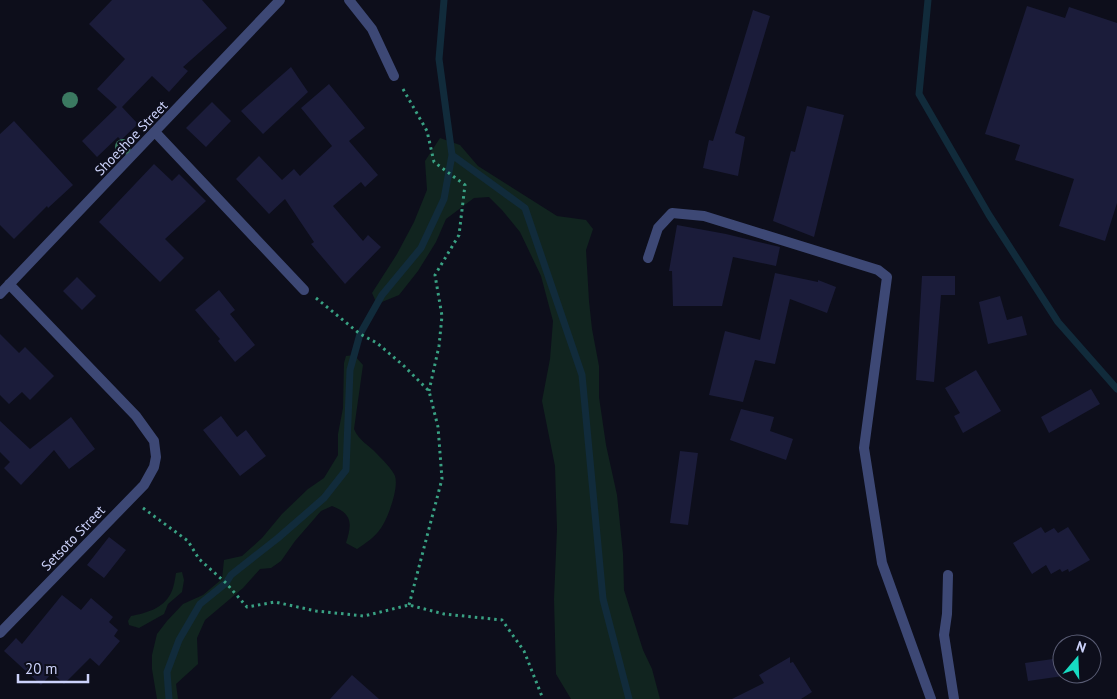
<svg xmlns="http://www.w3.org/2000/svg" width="1117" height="699" viewBox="0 0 1117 699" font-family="'PT Sans',sans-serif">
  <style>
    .green { fill: #11241f }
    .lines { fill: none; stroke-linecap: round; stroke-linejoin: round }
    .stream { stroke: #112b3b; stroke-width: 7 }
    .building { fill: #1b1c3a }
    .path { stroke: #39a183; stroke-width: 3; stroke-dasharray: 2.5 4; stroke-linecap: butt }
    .service { stroke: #3d4875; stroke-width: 10 }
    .minor { stroke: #3d4875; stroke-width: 10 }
    .tree { fill: #3b7961 }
    .labels { text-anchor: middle; stroke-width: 4.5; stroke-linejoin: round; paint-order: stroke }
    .street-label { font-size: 14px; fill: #ccd2fa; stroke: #0d0e1b }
  </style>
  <rect width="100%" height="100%" fill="#0d0e1b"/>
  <path class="green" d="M440,138L460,145L478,166L557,216L586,220L593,229L586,250L589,301L592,329L599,366V397L606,445L617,495L623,554L624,590L643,650L652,669L660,699H571L556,674L554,599L557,529L555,466L542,401L550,359L553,321L541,276L520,232L502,210L489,197L474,198L446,219L436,242L418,271L399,295L377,304L372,293L397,254L414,222L427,190L425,161Z
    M354,355L363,365L354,429C359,441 369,445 377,454C383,460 392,469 395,476C399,488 388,518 381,528C375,537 366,543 357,549L346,543C352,524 353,514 332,506L321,511L295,541L281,561L271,568L260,569L243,588L205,620L197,638L198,664L176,684L178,699H157L152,669V655L157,634L167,621L183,604L203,595L222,579L224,560L242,556L262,538L282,514L308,489L324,478L338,455V434L343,408L344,363L346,356Z
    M182,572L184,580L182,592L168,604L164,614L139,628L129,625L128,621L131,616C146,613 163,609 171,593C174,587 175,579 176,573Z"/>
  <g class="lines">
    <path class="stream" d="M928,0L919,94L989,215L1058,322L1117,389
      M452,155L525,208L582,375L603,599L629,699
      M169,699L167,672L179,640L200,604L226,583L231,575L278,538L324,498L346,470L350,370L360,334L382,295L421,248L444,199L452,155L439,59L444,0"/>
  </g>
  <path class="building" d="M112,0H202L227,28L183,67L188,71L169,92L152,76L122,107L138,124L121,140L118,137L97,157L82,141L117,107L97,89L125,59L89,24Z
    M1027,6L1065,18L1069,7L1117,23V203L1105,241L1059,226L1074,179L1015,160L1020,145L985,134Z
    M753,10L770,16L735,133L745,137L738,176L703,168L709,140L713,141Z
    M291,67L308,92L263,134L241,111Z
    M329,84L365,128L349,141L378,175L365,187L361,182L333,206L363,241L368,235L381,247L345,284L311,244L314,242L285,199L269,214L236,179L259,156L282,180L294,169L300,176L332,146L301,108Z
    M212,102L231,121L206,147L186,128Z
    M807,106L844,115L814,237L773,221L791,151L795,152Z
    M14,121L73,185L48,208L47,206L14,239L0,225V134Z
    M154,164L172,181L179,174L206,201L165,239L184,258L160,282L99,222Z
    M677,225L726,234L780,247L776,266L733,257L722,306H673L672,271H669Z
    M775,273L818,282V280L836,287L827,313L790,299L775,364L755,360L743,402L709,395L725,331L760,340Z
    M922,276H955V295H941L934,382L916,380Z
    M77,277L96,296L82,310L63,291Z
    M219,290L235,310L230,314L255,345L235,362L218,341L220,339L195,310Z
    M1000,296L1007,320L1022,316L1027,335L988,344L979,302Z
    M0,334L19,353L25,347L54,376L30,400L22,392L9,404L0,395Z
    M976,370L1001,411L963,433L954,416L960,413L945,388Z
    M1091,389L1100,404L1049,433L1041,417Z
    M741,409L774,417L770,431L793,439L786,460L730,440Z
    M221,416L237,437L246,430L266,456L240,476L203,430Z
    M71,417L95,449L69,469L54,450L21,485L4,468L10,462L0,452V421L30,449Z
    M680,451L698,453L688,525L670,523Z
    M1041,527L1045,533L1054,528L1058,533L1068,527L1090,560L1069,572L1068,569L1062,572L1060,569L1051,574L1046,565L1032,574L1013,543Z
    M109,537L126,550L104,578L87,565Z
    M62,595L81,610L91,598L113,617L109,622L118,630L114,636L120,641L99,666L90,658L64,684L52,673L41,685L4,651L16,638L22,644Z
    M790,657V663L793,662L812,692L801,699H732L764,683L759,675Z
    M1060,658L1063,676L1028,681L1025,663Z
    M352,675L379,699H330Z"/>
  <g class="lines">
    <path class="path" d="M403,89L427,131L434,162L465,185L459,235L435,275L442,316L439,346L429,391
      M316,298L360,334L377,343L404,366L429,391L438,427L442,479L409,605
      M143,508L188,541L199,559L226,583L247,607L275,602L316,611L364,616L409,605L444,614L502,620L524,651L543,699"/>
    <path class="service" d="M648,258L658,228L672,213L704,216L878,270L887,277L864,448L882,563L931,699
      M948,575L947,614L944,635L954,699"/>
    <path class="minor" d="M349,0L372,29L394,76
      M155,132L304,290
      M0,294L280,0
      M0,633L144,485L154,467L156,457L154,441L136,416L9,284"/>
  </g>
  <g class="tree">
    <circle cx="70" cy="100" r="8"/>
    <circle cx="123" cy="147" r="8"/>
  </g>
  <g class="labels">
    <g class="street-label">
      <text transform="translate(131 138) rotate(-46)" y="5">Shoeshoe Street</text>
      <text transform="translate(73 538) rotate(-46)" y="5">Setsoto Street</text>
    </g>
  </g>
  <g transform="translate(1077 659) rotate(19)"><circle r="24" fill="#0d0e1b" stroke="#595c74"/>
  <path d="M0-4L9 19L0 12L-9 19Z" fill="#17dbc2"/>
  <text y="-8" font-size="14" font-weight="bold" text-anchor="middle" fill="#ccd2fa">N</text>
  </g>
  <path d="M18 674v8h70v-8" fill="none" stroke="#ccd2fa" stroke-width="2.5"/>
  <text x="25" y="674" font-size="15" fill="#ccd2fa" stroke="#0d0e1b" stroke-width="4" paint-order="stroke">20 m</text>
</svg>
